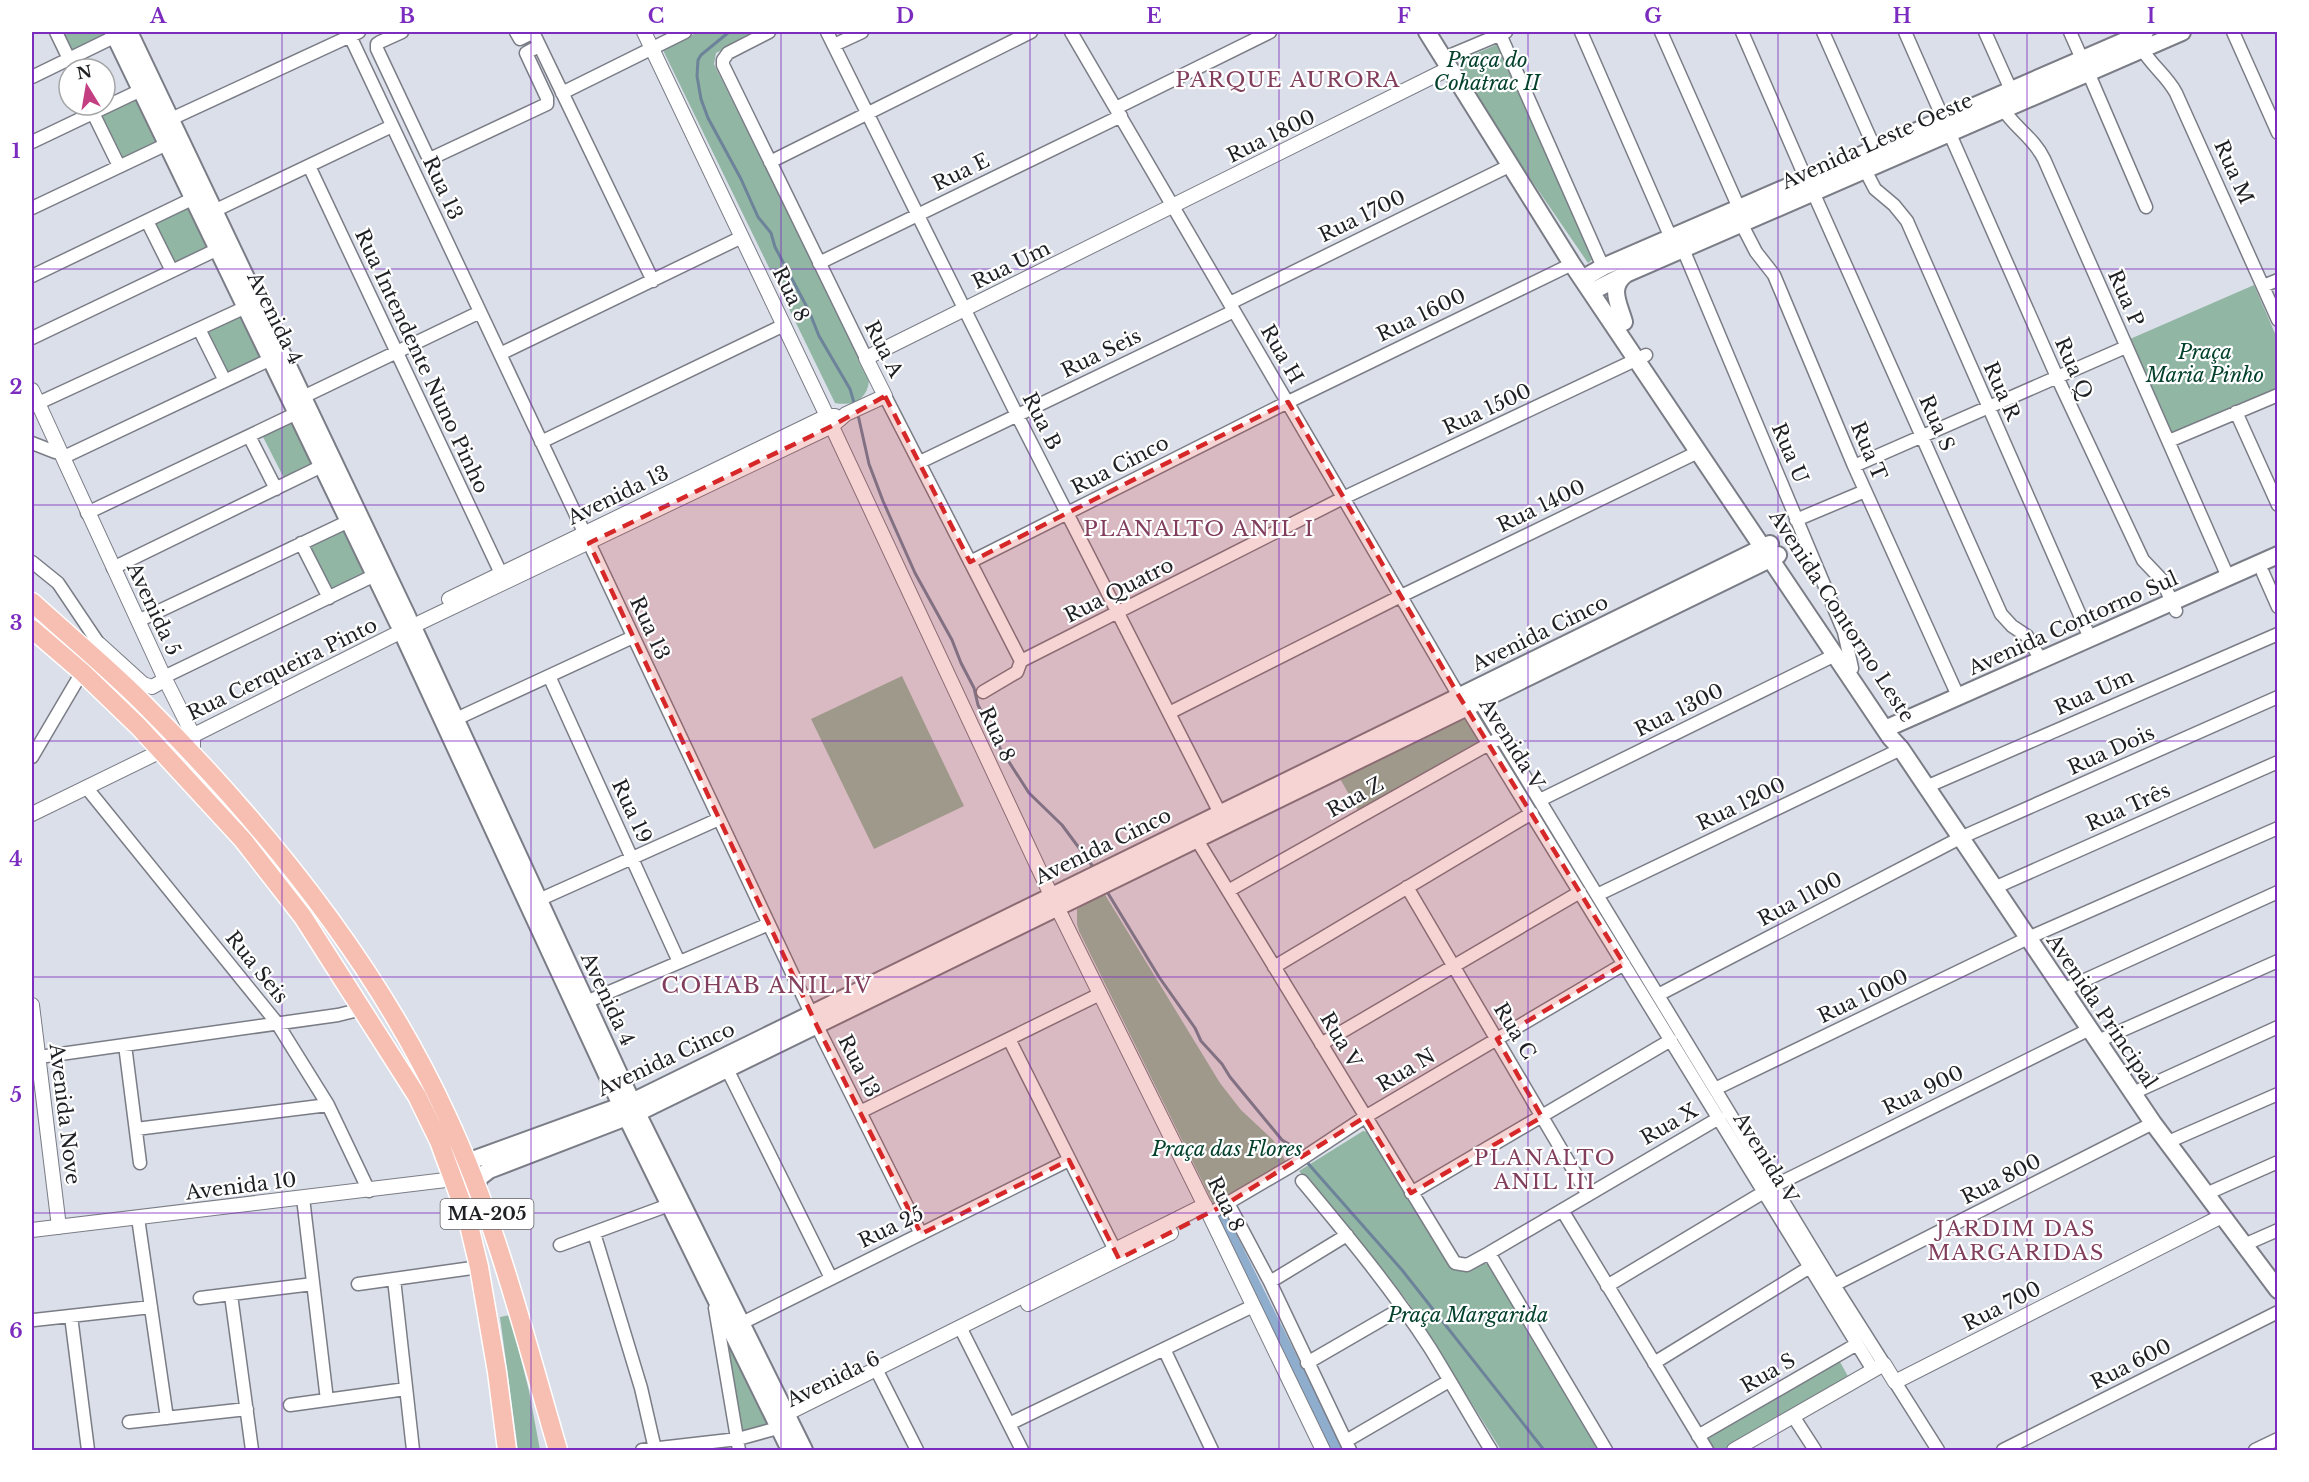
<svg xmlns="http://www.w3.org/2000/svg" width="2309" height="1482" viewBox="0 0 2309 1482" font-family="'Libre Baskerville',serif">
  <style>
    .green { fill: #92b6a4 }
    .lines { fill: none; stroke-linecap: round; stroke-linejoin: round }
    .stream { stroke: #6d839a; stroke-width: 3 }
    .canal { stroke: #8fadcd; stroke-width: 12 }
    .minor-casing { stroke: #7a7d86; stroke-width: 15 }
    .tertiary-casing { stroke: #7a7d86; stroke-width: 16 }
    .secondary-casing { stroke: #7a7d86; stroke-width: 20 }
    .primary-casing { stroke: #fff; stroke-width: 21 }
    .minor { stroke: #fff; stroke-width: 12 }
    .tertiary { stroke: #fff; stroke-width: 14 }
    .secondary { stroke: #fff; stroke-width: 16 }
    .primary { stroke: #f7beb2; stroke-width: 18 }
    .marked { fill: #d62828; fill-opacity: 0.2; stroke: #d62828; stroke-width: 4.5; stroke-dasharray: 12 8; stroke-linejoin: round }
    .grid { fill: none; stroke: #7b2cbf; stroke-width: 1.5; stroke-opacity: 0.55 }
    .labels { text-anchor: middle; stroke-width: 4.5; stroke-linejoin: round; paint-order: stroke }
    .shield { fill: #fff; stroke: #626366; stroke-width: 1.5 }
    .shield-label { font-size: 18px; font-weight: bold; fill: #1f2024 }
    .park-label { font-size: 20px; font-style: italic; fill: #03412c; stroke: #fff }
    .street-label { font-size: 20px; fill: #1f2024; stroke: #fff }
    .neighbourhood-label { font-size: 21px; letter-spacing: 1.5px; fill: #823e5d; stroke: #fff }
    .quarter-label { font-size: 22px; letter-spacing: 1.5px; fill: #823e5d; stroke: #fff }
    .neatline { fill: none; stroke: #7b2cbf; stroke-width: 2 }
    .grid-label { font-size: 20px; text-anchor: middle; font-weight: bold; fill: #7b2cbf }
  </style>
  <rect width="100%" height="100%" fill="#dbdfe9"/>
  <path class="green" d="M60,32H109L70,52Z
    M698,32H756L716,53L714,64L869,375C870,397 856,407 835,403L663,50Z
    M1498,44L1594,258L1588,263L1521,165L1458,67L1461,60Z
    M139,95L160,141L121,160L100,114Z
    M186,204L209,251L174,266L150,220Z
    M2254,285L2277,338V388L2171,434L2130,339Z
    M243,311L265,358L225,377L203,330Z
    M296,418L318,464L285,480L262,435Z
    M343,529L366,575L329,594L306,546Z
    M902,676L964,806L874,849L811,719Z
    M1469,713L1485,741L1359,812L1339,777Z
    M1104,893L1220,1083L1241,1110L1273,1140L1286,1162L1213,1203L1079,931L1077,924V909Z
    M1363,1131L1368,1132L1449,1264L1469,1270L1484,1263L1488,1264L1598,1450H1501L1408,1302L1299,1171Z
    M1222,1212L1342,1450H1332L1218,1215Z
    M510,1315L529,1391L540,1450H518L500,1317Z
    M717,1325L773,1425L740,1436Z
    M1839,1360L1850,1380L1727,1450H1713L1706,1438Z"/>
  <g class="lines">
    <path class="stream" d="M729,32L701,55L698,60L697,76L701,99L708,118L741,179L758,217L771,233L775,247L809,311L819,336L850,389L855,406
      M858,415L869,464L883,501L915,573L952,640L961,663L974,688L978,705L1000,748L1029,793L1062,825L1094,868
      M1106,890L1159,977L1195,1028L1201,1041L1222,1064L1230,1077L1282,1140L1294,1147L1301,1155
      M1305,1160L1402,1270L1544,1450"/>
    <path class="canal" d="M1221,1217L1337,1450"/>
    <g class="minor-casing">
      <path id="minor" d="M56,32L69,59
        M402,32L380,42L377,44V49L427,155L432,158L547,104V98L526,53L535,48
        M516,32L520,39L528,35
        M533,32L653,281
        M769,32L728,53L723,60V65L866,358
        M827,32L1017,415L1224,821
        M1071,32L1459,696L1873,1370
        M1499,32L1603,267
        M1581,32L1671,238
        M1661,32L1739,208
        M1742,32L1806,179
        M1823,32L1875,149
        M1905,32L2057,377L2143,560L2162,580L2176,611
        M1985,32L2011,90
        M2070,32L2082,59
        M2233,32L2278,133
        M350,36L817,1026L921,1234
        M834,45L862,32
        M2142,49C2152,66 2167,76 2176,93L2278,320
        M1444,58L1506,32
        M2088,72L2146,207
        M32,77L116,36
        M562,93L685,32
        M1116,108L1270,32
        M2003,109C2015,128 2034,138 2044,159L2228,577
        M93,113L119,166
        M171,119L359,32
        M32,142L141,90
        M770,162L1031,32
        M309,166L505,582
        M1865,170L1875,189L1894,205L1907,221L2090,638
        M1813,192L2001,614L2012,626L2027,636L2041,660
        M32,208L167,144
        M214,211L392,126
        M147,221L172,271
        M1741,223L1756,252L1774,275L1854,466L1958,696
        M1683,249L1844,632L1852,668L1846,671
        M819,263L1121,116
        M32,276L194,198
        M2263,286L2278,280
        M1230,303L1511,165
        M199,329L225,381
        M32,338L218,249
        M500,354L742,237
        M885,396L1021,661
        M303,397L480,312
        M32,406L246,307
        M2236,412L2278,505
        M249,436L276,489
        M2169,441L2278,395
        M541,442L784,325
        M32,443L55,452
        M64,457L271,359
        M920,462L1234,311
        M1854,466L2126,347
        M87,513L297,413
        M1796,520L1865,491
        M301,543L329,598
        M32,562L58,583L99,644L94,650
        M970,562L1288,402L1572,264
        M113,568L322,466
        M2263,573L2278,607
        M138,621L349,521
        M549,676L679,962
        M164,677L375,575
        M983,692L1017,672L1021,661L1343,498L1646,355
        M1472,699L1479,701L1834,1285L1884,1364
        M1169,713L1401,596L1698,452
        M456,719L633,637
        M32,757L82,672
        M86,787L277,1023L328,1105L369,1191
        M1926,787L2278,634
        M1540,800L1835,655
        M1197,840L1455,1263L1467,1265L1489,1253L1719,1118
        M1407,887L1588,1195
        M1994,888L2278,762
        M1228,891L1496,740
        M1597,895L1901,749
        M532,903L719,819
        M1274,967L1532,813
        M2063,990L2278,892
        M1658,995L1960,838L2278,697
        M579,1005L769,924
        M1009,1039L1119,1258
        M2098,1041L2278,961
        M1321,1044L1580,892
        M125,1045L140,1163
        M32,1058L338,1015L362,1009
        M727,1069L831,1278
        M1715,1089L2028,938L2278,828
        M2133,1093L2278,1027
        M860,1112L1100,994
        M136,1129L328,1105
        M2168,1142L2278,1094
        M1302,1181C1347,1235 1392,1289 1430,1348C1451,1382 1470,1416 1491,1450
        M1774,1186L2090,1029
        M1411,1193L1671,1040
        M2206,1194L2278,1162
        M303,1198L327,1400
        M1228,1203L1270,1282L1350,1450
        M1562,1210L1707,1450
        M1209,1214L1291,1166L1365,1117L1624,964
        M138,1218L167,1418
        M594,1233L641,1388L655,1449
        M560,1245L669,1205
        M2244,1245L2278,1230
        M1489,1253L1606,1450
        M394,1279L413,1450
        M1270,1282L1347,1235
        M358,1284L479,1267
        M1834,1285L2153,1123
        M1607,1286L1764,1192
        M231,1295L252,1450
        M200,1298L313,1284
        M715,1308L739,1450
        M71,1316L88,1450
        M34,1320L151,1307
        M734,1327L1069,1160
        M960,1327L1022,1450
        M1164,1349L1212,1450
        M1307,1363L1402,1308
        M1654,1363L1810,1267
        M876,1369L917,1450
        M1895,1382L1938,1450
        M290,1405L406,1389
        M1793,1416L1815,1450
        M129,1422L247,1409
        M1009,1424L1253,1306
        M1698,1436L1857,1344
        M1346,1441L1449,1381
        M642,1450L738,1439L778,1428
        M2003,1450L2278,1312
        M2255,1450L2278,1439"/>
    </g>
    <g class="tertiary-casing">
      <path id="tertiary" d="M644,32L827,416L1051,895L1209,1214L1323,1450
        M32,390L164,677L193,735V757
        M449,599L827,416H835
        M413,626L832,426L846,414L885,396L866,358L1450,68
        M99,644L143,684L152,687L161,682L164,677
        M186,739L402,631
        M32,814L161,751
        M32,1005L59,1227
        M32,1230L454,1179
        M1028,1304L1171,1233
        M782,1421L786,1414L1205,1205
        M1734,1450L1884,1364L1895,1382L2222,1216"/>
    </g>
    <g class="secondary-casing">
      <path id="secondary" d="M113,32L398,623
        M129,32L408,618
        M1427,32L1572,264L1890,737L1901,749L2153,1123L2278,1290
        M1582,279L1603,267L2145,32
        M1591,292L1628,273L2182,32
        M1624,322C1619,304 1608,287 1626,274
        M413,627L637,1113L804,1450
        M402,632L627,1118L790,1450
        M1885,729L2278,555
        M458,1172L467,1162L632,1102L1770,544
        M476,1186L480,1177L489,1170L637,1113L1778,555"/>
    </g>
    <g class="primary-casing">
      <path id="primary" d="M32,602C68,635 107,667 142,702C260,820 377,963 447,1116C497,1223 525,1338 558,1450
        M32,629L82,672L139,727L243,840L303,917L417,1096L439,1141L467,1217L479,1267L497,1372L507,1450"/>
    </g>
    <use href="#minor" class="minor"/>
    <use href="#tertiary" class="tertiary"/>
    <use href="#secondary" class="secondary"/>
    <use href="#primary" class="primary"/>
  </g>
  <path class="marked" d="M885,396L970,562L1288,402L1459,696L1624,964L1497,1039L1542,1117L1411,1193L1365,1117L1228,1203L1119,1259L1069,1160L921,1234L817,1026L589,543L832,426Z"/>
  <path class="grid" d="M282,32V1450M531,32V1450M781,32V1450M1030,32V1450M1279,32V1450M1528,32V1450M1778,32V1450M2027,32V1450M32,269H2278M32,505H2278M32,741H2278M32,977H2278M32,1213H2278"/>
  <g class="labels">
    <rect class="shield" x="440.5" y="1199" width="93" height="30" rx="4.5"/>
    <g class="shield-label">
      <text x="487" y="1220">MA-205</text>
    </g>
    <g class="park-label">
      <text x="1487" y="67">Praça do<tspan x="1487" dy="23">Cohatrac II</tspan></text>
      <text x="2205" y="359">Praça<tspan x="2205" dy="23">Maria Pinho</tspan></text>
      <text x="1227" y="1156">Praça das Flores</text>
      <text x="1468" y="1322">Praça Margarida</text>
    </g>
    <g class="street-label">
      <text transform="translate(1271 136) rotate(-26)" y="7">Rua 1800</text>
      <text transform="translate(1877 141) rotate(-24)" y="7">Avenida Leste Oeste</text>
      <text transform="translate(961 172) rotate(-26)" y="7">Rua E</text>
      <text transform="translate(2234 172) rotate(66)" y="7">Rua M</text>
      <text transform="translate(443 188) rotate(65)" y="7">Rua 13</text>
      <text transform="translate(1362 216) rotate(-26)" y="7">Rua 1700</text>
      <text transform="translate(1011 265) rotate(-26)" y="7">Rua Um</text>
      <text transform="translate(791 294) rotate(64)" y="7">Rua 8</text>
      <text transform="translate(2126 298) rotate(66)" y="7">Rua P</text>
      <text transform="translate(1421 315) rotate(-26)" y="7">Rua 1600</text>
      <text transform="translate(275 318) rotate(64)" y="7">Avenida 4</text>
      <text transform="translate(884 349) rotate(63)" y="7">Rua A</text>
      <text transform="translate(1101 353) rotate(-26)" y="7">Rua Seis</text>
      <text transform="translate(1282 354) rotate(60)" y="7">Rua H</text>
      <text transform="translate(422 361) rotate(65)" y="7">Rua Intendente Nuno Pinho</text>
      <text transform="translate(2074 368) rotate(66)" y="7">Rua Q</text>
      <text transform="translate(2002 391) rotate(66)" y="7">Rua R</text>
      <text transform="translate(1487 409) rotate(-25)" y="7">Rua 1500</text>
      <text transform="translate(1042 421) rotate(63)" y="7">Rua B</text>
      <text transform="translate(1937 423) rotate(66)" y="7">Rua S</text>
      <text transform="translate(1869 451) rotate(67)" y="7">Rua T</text>
      <text transform="translate(1790 453) rotate(67)" y="7">Rua U</text>
      <text transform="translate(1120 465) rotate(-27)" y="7">Rua Cinco</text>
      <text transform="translate(618 495) rotate(-26)" y="7">Avenida 13</text>
      <text transform="translate(1541 506) rotate(-26)" y="7">Rua 1400</text>
      <text transform="translate(1119 590) rotate(-27)" y="7">Rua Quatro</text>
      <text transform="translate(154 609) rotate(65)" y="7">Avenida 5</text>
      <text transform="translate(1842 616) rotate(57)" y="7">Avenida Contorno Leste</text>
      <text transform="translate(2073 623) rotate(-24)" y="7">Avenida Contorno Sul</text>
      <text transform="translate(650 628) rotate(65)" y="7">Rua 13</text>
      <text transform="translate(1540 633) rotate(-26)" y="7">Avenida Cinco</text>
      <text transform="translate(282 669) rotate(-26)" y="7">Rua Cerqueira Pinto</text>
      <text transform="translate(2094 692) rotate(-24)" y="7">Rua Um</text>
      <text transform="translate(1679 710) rotate(-26)" y="7">Rua 1300</text>
      <text transform="translate(997 734) rotate(65)" y="7">Rua 8</text>
      <text transform="translate(1512 744) rotate(58)" y="7">Avenida V</text>
      <text transform="translate(2111 750) rotate(-24)" y="7">Rua Dois</text>
      <text transform="translate(1355 797) rotate(-29)" y="7">Rua Z</text>
      <text transform="translate(1741 804) rotate(-26)" y="7">Rua 1200</text>
      <text transform="translate(2128 807) rotate(-24)" y="7">Rua Três</text>
      <text transform="translate(632 811) rotate(65)" y="7">Rua 19</text>
      <text transform="translate(1103 846) rotate(-26)" y="7">Avenida Cinco</text>
      <text transform="translate(1800 899) rotate(-28)" y="7">Rua 1100</text>
      <text transform="translate(257 967) rotate(51)" y="7">Rua Seis</text>
      <text transform="translate(1863 996) rotate(-26)" y="7">Rua 1000</text>
      <text transform="translate(608 999) rotate(65)" y="7">Avenida 4</text>
      <text transform="translate(2102 1011) rotate(56)" y="7">Avenida Principal</text>
      <text transform="translate(1515 1031) rotate(59)" y="7">Rua C</text>
      <text transform="translate(1341 1040) rotate(59)" y="7">Rua V</text>
      <text transform="translate(666 1059) rotate(-25)" y="7">Avenida Cinco</text>
      <text transform="translate(859 1066) rotate(63)" y="7">Rua 13</text>
      <text transform="translate(1406 1070) rotate(-31)" y="7">Rua N</text>
      <text transform="translate(1923 1090) rotate(-26)" y="7">Rua 900</text>
      <text transform="translate(65 1114) rotate(83)" y="7">Avenida Nove</text>
      <text transform="translate(1669 1124) rotate(-30)" y="7">Rua X</text>
      <text transform="translate(1766 1158) rotate(58)" y="7">Avenida V</text>
      <text transform="translate(2001 1179) rotate(-27)" y="7">Rua 800</text>
      <text transform="translate(241 1186) rotate(-7)" y="7">Avenida 10</text>
      <text transform="translate(1226 1204) rotate(64)" y="7">Rua 8</text>
      <text transform="translate(891 1227) rotate(-26)" y="7">Rua 25</text>
      <text transform="translate(2002 1306) rotate(-27)" y="7">Rua 700</text>
      <text transform="translate(2131 1364) rotate(-27)" y="7">Rua 600</text>
      <text transform="translate(1768 1373) rotate(-30)" y="7">Rua S</text>
      <text transform="translate(833 1379) rotate(-26)" y="7">Avenida 6</text>
    </g>
    <g class="neighbourhood-label">
      <text x="1288" y="87">PARQUE AURORA</text>
      <text x="1199" y="536">PLANALTO ANIL I</text>
      <text x="1545" y="1165">PLANALTO<tspan x="1545" dy="24">ANIL III</tspan></text>
      <text x="2016" y="1236">JARDIM DAS<tspan x="2016" dy="24">MARGARIDAS</tspan></text>
    </g>
    <g class="quarter-label">
      <text x="767" y="993">COHAB ANIL IV</text>
    </g>
  </g>
  <rect width="2309" height="1482" fill="none" stroke="#ffffff" stroke-width="66"/>
  <g transform="translate(87 87) rotate(349)"><circle r="28" fill="#ffffff" stroke="#a5a6a7" stroke-width="1.5"/>
  <path d="M0-4.5L10 22L0 15L-10 22Z" fill="#c43f82"/>
  <text y="-9" font-size="16" font-weight="bold" text-anchor="middle" fill="#1f2024">N</text>
  </g>
  <rect x="33" y="33" width="2243" height="1416" class="neatline"/>
  <g class="grid-label">
    <text x="158" y="23">A</text>
    <text x="407" y="23">B</text>
    <text x="656" y="23">C</text>
    <text x="905" y="23">D</text>
    <text x="1154" y="23">E</text>
    <text x="1404" y="23">F</text>
    <text x="1653" y="23">G</text>
    <text x="1902" y="23">H</text>
    <text x="2151" y="23">I</text>
    <text x="16" y="158">1</text>
    <text x="16" y="394">2</text>
    <text x="16" y="630">3</text>
    <text x="16" y="866">4</text>
    <text x="16" y="1102">5</text>
    <text x="16" y="1338">6</text>
  </g>
</svg>
